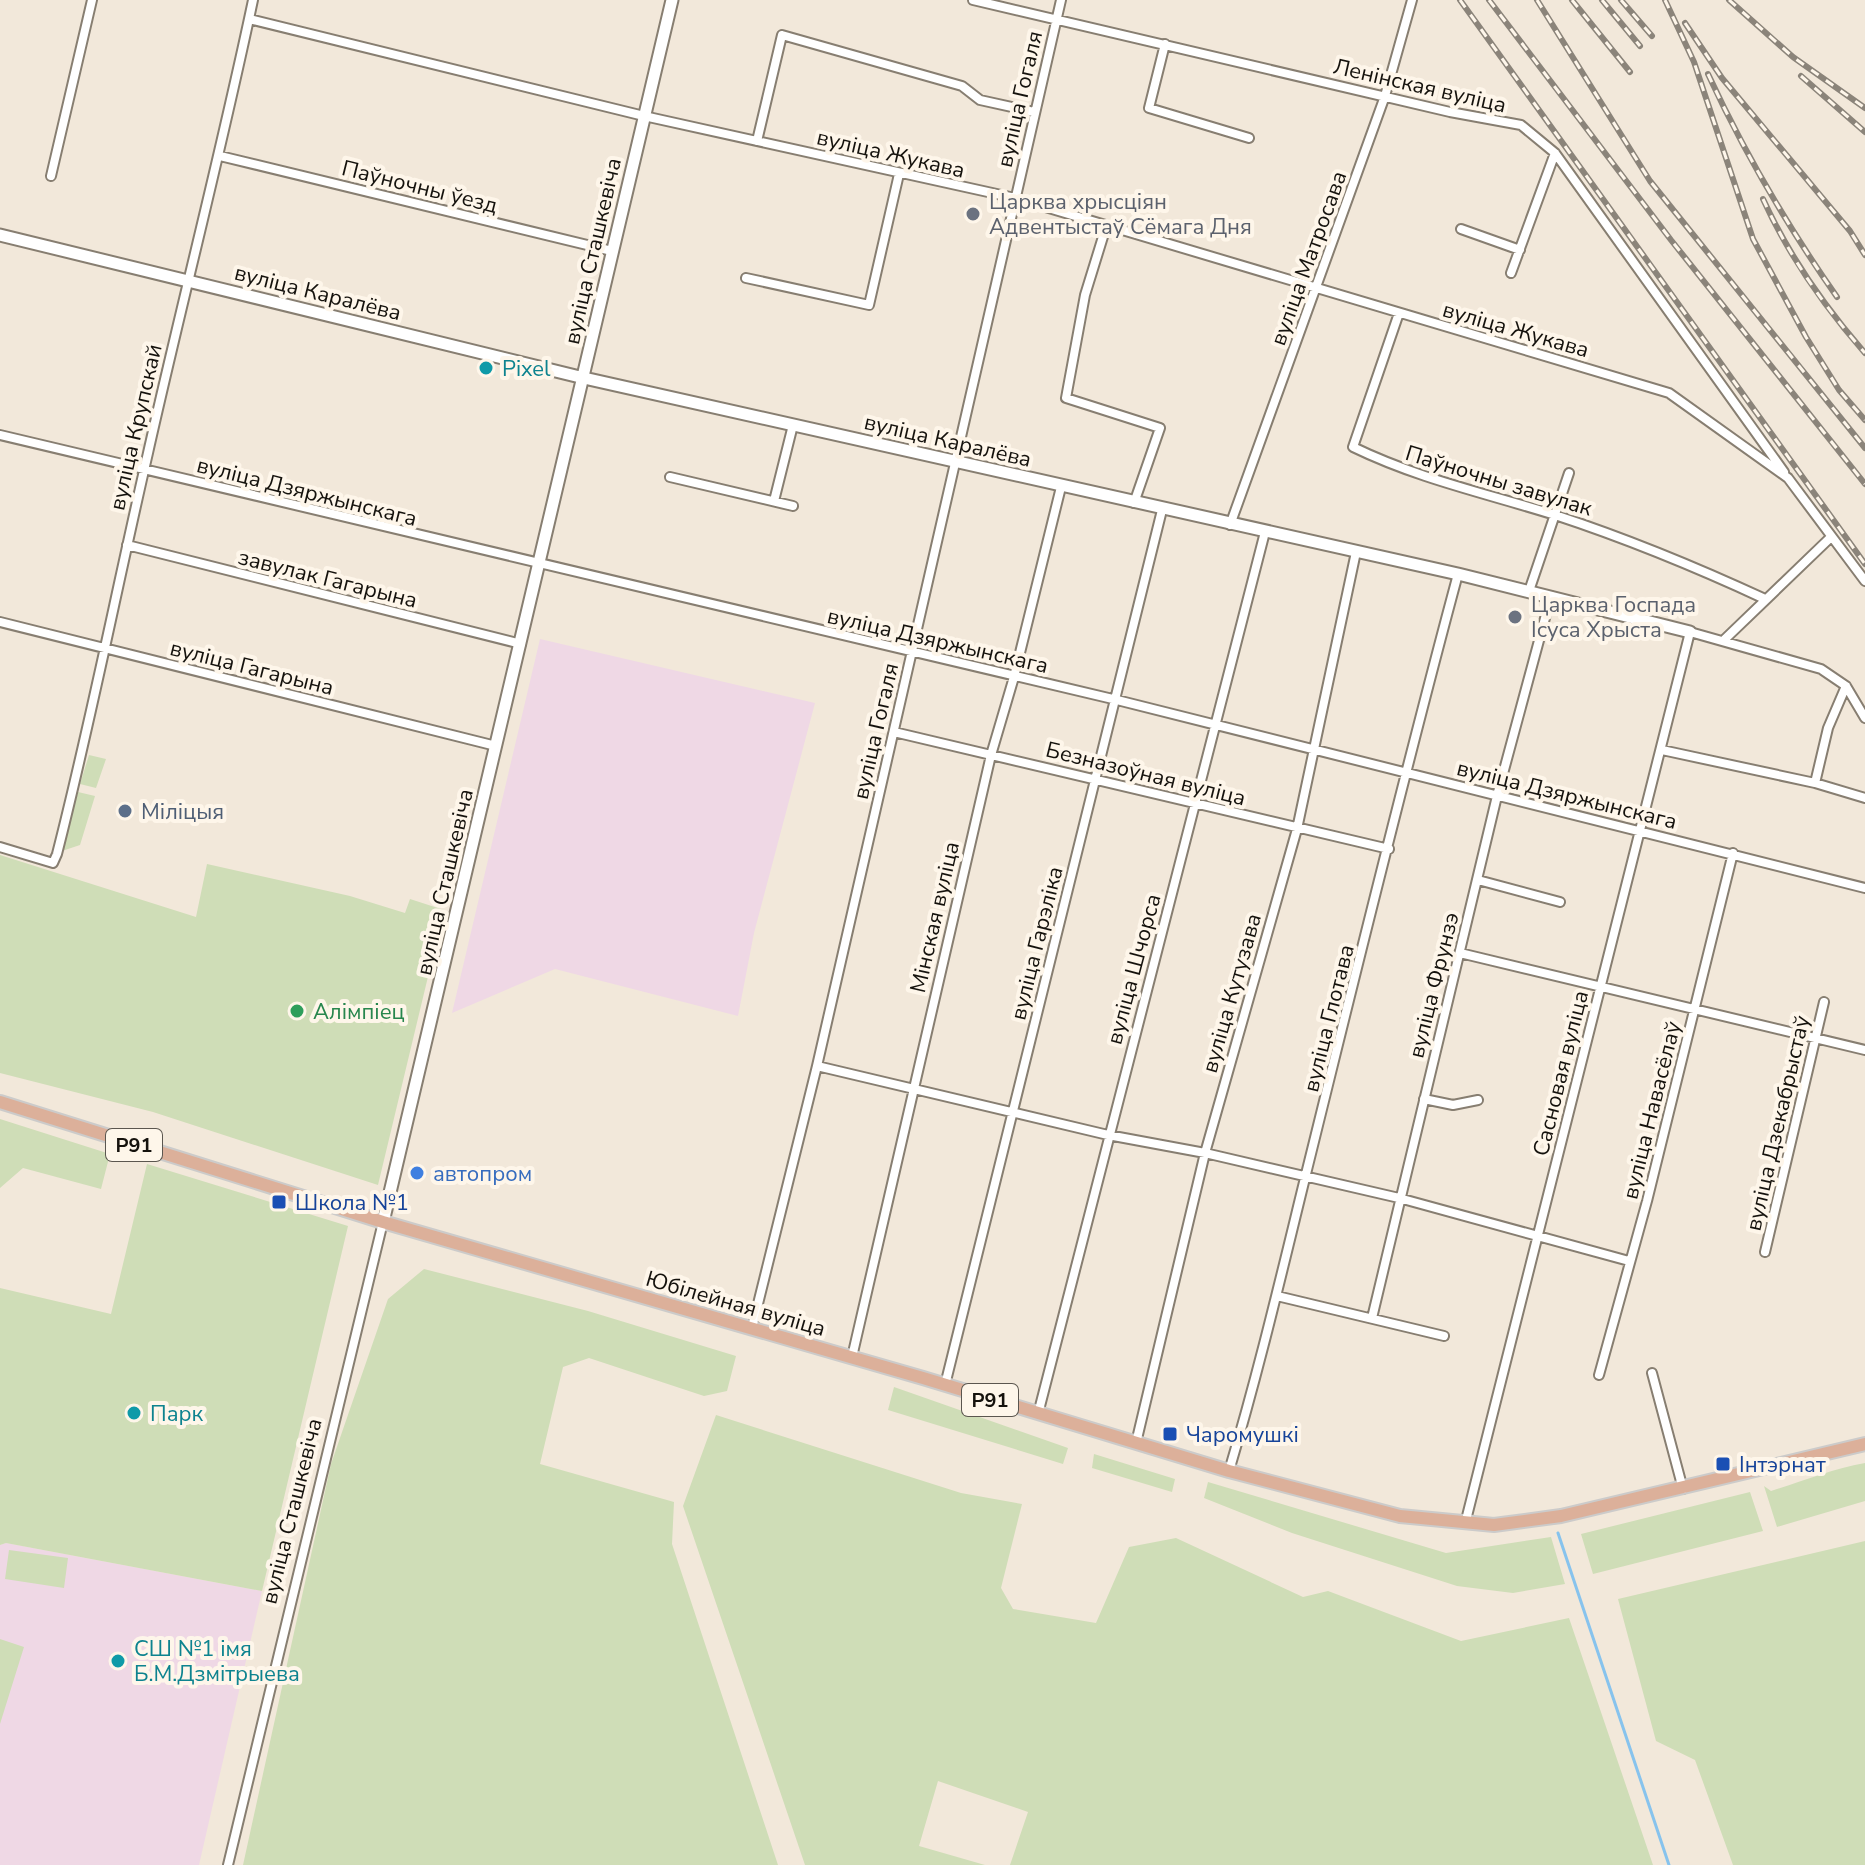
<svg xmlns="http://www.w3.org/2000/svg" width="1865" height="1865" viewBox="0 0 1865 1865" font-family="'Nunito Sans',sans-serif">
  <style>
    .education { fill: #efd8e5 }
    .green { fill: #cfddb7 }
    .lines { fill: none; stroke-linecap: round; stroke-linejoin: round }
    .stream { stroke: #87c3ed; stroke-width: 3 }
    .street-casing { stroke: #877e71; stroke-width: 12 }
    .secondary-casing { stroke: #877e71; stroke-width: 15 }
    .primary-casing { stroke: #cccbca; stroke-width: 16 }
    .street { stroke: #fff; stroke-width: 8 }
    .secondary { stroke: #fff; stroke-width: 11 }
    .primary { stroke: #dcb09a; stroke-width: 12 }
    .rail-casing { stroke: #8b847a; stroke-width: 6 }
    .rail { stroke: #fef6ea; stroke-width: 3; stroke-dasharray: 9; stroke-linecap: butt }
    .worship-dot { fill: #6b7280; stroke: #fef6ea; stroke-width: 3 }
    .culture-dot { fill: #0f9aa8; stroke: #fef6ea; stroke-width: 3 }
    .service-dot { fill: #5c6f8a; stroke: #fef6ea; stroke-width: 3 }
    .leisure-dot { fill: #2e9e5b; stroke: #fef6ea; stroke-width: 3 }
    .shop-dot { fill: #3f7fe0; stroke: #fef6ea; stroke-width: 3 }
    .transit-dot { fill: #1a4fb4; stroke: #fef6ea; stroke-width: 3 }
    .labels { text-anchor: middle; stroke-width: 8; stroke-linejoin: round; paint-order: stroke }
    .shield { fill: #fef6ea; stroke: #5b564f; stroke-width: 2 }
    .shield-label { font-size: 20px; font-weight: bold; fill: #15120d }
    .street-label { font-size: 22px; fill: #15120d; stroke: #fef6ea }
    .worship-label { font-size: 22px; fill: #5b616d; stroke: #fef6ea; text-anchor: start }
    .culture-label { font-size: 22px; fill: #0d838f; stroke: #fef6ea; text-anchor: start }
    .service-label { font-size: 22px; fill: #4e5e75; stroke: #fef6ea; text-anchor: start }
    .leisure-label { font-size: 22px; fill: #27864d; stroke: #fef6ea; text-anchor: start }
    .shop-label { font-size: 22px; fill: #366cbe; stroke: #fef6ea; text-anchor: start }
    .transit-label { font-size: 22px; fill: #164399; stroke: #fef6ea; text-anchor: start }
  </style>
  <rect width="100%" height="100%" fill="#f2e8da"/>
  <path class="education" d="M540,639L815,703L754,933L738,1016L555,969L452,1013Z
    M6,1543L262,1591L199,1865H0V1545Z"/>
  <path class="green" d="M89,755L106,759L96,788L80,784Z
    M78,792L95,796L80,845L62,851Z
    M0,855L196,917L207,864L350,896L405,913L410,899L444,910L378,1185L153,1112L0,1073Z
    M0,1119L110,1154L101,1189L23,1168L0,1188Z
    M147,1164L348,1226L262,1591L6,1543L0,1545V1288L111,1314Z
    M424,1269L588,1311L736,1356L727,1391L704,1396L589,1358L563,1367L540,1464L674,1502L672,1544L778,1865H243L331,1464L388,1299Z
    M894,1387L1068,1448L1063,1464L888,1410Z
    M716,1415L961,1493L1022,1504L1001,1588L1013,1609L1096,1623L1129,1547L1176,1538L1303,1597L1328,1591L1461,1641L1569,1618L1653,1865H1010L1028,1812L938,1781L919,1846L985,1865H805L683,1506Z
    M1094,1454L1175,1479L1172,1492L1092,1468Z
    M1865,1463V1501L1777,1527L1764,1486L1771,1491C1803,1481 1832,1469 1865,1463Z
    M1208,1482L1446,1553L1551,1537L1565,1584L1513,1593L1457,1586L1292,1533L1204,1498Z
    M1750,1492L1763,1531L1593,1574L1581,1534Z
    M1865,1541V1865H1733L1695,1760L1656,1741L1618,1599Z
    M9,1550L68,1558L64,1588L5,1579Z
    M0,1639L24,1647L0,1724Z"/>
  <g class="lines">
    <path class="stream" d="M1558,1533L1669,1865"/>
    <g class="street-casing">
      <path id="street" d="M973,0L1450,112L1521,125L1555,153L1784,472
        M249,19L644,116L1015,198L1669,393L1788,478L1865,581
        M1165,44L1149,108L1249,138
        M757,141L782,35L962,86L980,100L1034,112
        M220,156L612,251
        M51,176L92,0
        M1106,227L1085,295L1066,398L1160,428L1134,503
        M1461,229L1520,250
        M1511,273L1555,153
        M746,278L869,305L899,174
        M1399,313L1353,447C1419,479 1485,493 1555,515C1628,539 1696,567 1765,599
        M0,435L1117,700L1865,888
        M670,477L793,506
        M774,501L793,425
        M1230,525L1385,96L1412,0
        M127,545L521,644
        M1529,591L1569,473
        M0,622L496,746
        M1725,639L1831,537
        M894,732L1389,849
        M1662,750L1815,783L1865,798
        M1815,783L1828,728L1846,686
        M0,847L53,863L57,854C91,721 117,587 148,453C182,302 221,152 253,0
        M1478,880L1560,902
        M1460,953L1865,1050
        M817,1066L1108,1135L1205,1153L1399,1198L1629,1261
        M1424,1099L1453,1105L1478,1100
        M1765,1252L1824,1002
        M1277,1296L1444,1336
        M1372,1318L1497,796L1551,596
        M752,1328L817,1066L1061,0
        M852,1357L991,755L1014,677L1061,487
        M1652,1373L1683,1489
        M1599,1375L1647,1201L1733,853
        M945,1385L1162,510
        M1038,1414L1265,532
        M1136,1443L1205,1153L1297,829L1356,552
        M1229,1471C1258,1374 1281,1276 1305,1178C1355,976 1404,774 1458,574
        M1465,1524L1690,632L1821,669L1846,686L1865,718
        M228,1865L383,1222"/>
    </g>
    <g class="secondary-casing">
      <path id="secondary" d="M0,235L584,378L1458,574L1690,632
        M383,1222L672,0"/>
    </g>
    <g class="primary-casing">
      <path id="primary" d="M0,1102L383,1222L923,1378L1229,1471L1400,1516L1494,1525L1561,1516L1865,1444"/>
    </g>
    <use href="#street" class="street"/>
    <use href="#secondary" class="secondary"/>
    <use href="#primary" class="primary"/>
    <g class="rail-casing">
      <path id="rail" d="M1460,0L1865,564
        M1489,0L1671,240L1865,484
        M1537,0L1650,181L1865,448
        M1572,0L1630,72
        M1602,0L1640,46
        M1621,0L1652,36
        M1665,0L1694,62L1753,239L1806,337L1839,390L1865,420
        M1729,0L1793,57L1865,108
        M1685,23L1722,78L1850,231L1865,255
        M1708,74C1744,152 1788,227 1837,297
        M1801,76L1865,132
        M1763,199C1789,256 1823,305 1865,353"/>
    </g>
    <use href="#rail" class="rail"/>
  </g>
  <g class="worship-dot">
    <circle cx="973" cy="214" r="8"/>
    <circle cx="1515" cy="617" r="8"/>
  </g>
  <g class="culture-dot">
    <circle cx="486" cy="368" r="8"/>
    <circle cx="134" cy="1413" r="8"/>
    <circle cx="118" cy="1661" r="8"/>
  </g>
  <circle class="service-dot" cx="125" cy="811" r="8"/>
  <circle class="leisure-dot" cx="297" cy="1011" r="8"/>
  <circle class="shop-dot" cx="417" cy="1173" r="8"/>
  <g class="transit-dot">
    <rect x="271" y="1194" width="16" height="16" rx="4"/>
    <rect x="1162" y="1426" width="16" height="16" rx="4"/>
    <rect x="1715" y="1456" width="16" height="16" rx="4"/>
  </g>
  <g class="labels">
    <g class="shield">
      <rect x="106" y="1129" width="56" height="32" rx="6"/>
      <rect x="962" y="1384" width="56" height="32" rx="6"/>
    </g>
    <g class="shield-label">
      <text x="134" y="1152">Р91</text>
      <text x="990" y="1407">Р91</text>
    </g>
    <g class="street-label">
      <text transform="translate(1420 85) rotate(13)" y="8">Ленінская вуліца</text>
      <text transform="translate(1019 99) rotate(-77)" y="8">вуліца Гогаля</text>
      <text transform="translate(891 153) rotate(13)" y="8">вуліца Жукава</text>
      <text transform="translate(420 186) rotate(14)" y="8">Паўночны ўезд</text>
      <text transform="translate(592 251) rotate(-77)" y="8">вуліца Сташкевіча</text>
      <text transform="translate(1308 258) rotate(-70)" y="8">вуліца Матросава</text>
      <text transform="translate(318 292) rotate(14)" y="8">вуліца Каралёва</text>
      <text transform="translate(1516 329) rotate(16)" y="8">вуліца Жукава</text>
      <text transform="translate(135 427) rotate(-77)" y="8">вуліца Крупскай</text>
      <text transform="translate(948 440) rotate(13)" y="8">вуліца Каралёва</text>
      <text transform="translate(1499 480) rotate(17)" y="8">Паўночны завулак</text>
      <text transform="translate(307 491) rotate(14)" y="8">вуліца Дзяржынскага</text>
      <text transform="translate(328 578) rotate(14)" y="8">завулак Гагарына</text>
      <text transform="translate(938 640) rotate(13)" y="8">вуліца Дзяржынскага</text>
      <text transform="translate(252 667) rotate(14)" y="8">вуліца Гагарына</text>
      <text transform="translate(875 731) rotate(-77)" y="8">вуліца Гогаля</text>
      <text transform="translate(1146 773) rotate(14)" y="8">Безназоўная вуліца</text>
      <text transform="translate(1567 794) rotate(14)" y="8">вуліца Дзяржынскага</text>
      <text transform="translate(444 882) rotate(-77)" y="8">вуліца Сташкевіча</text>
      <text transform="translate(934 917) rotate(-77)" y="8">Мінская вуліца</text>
      <text transform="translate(1036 943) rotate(-76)" y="8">вуліца Гарэліка</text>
      <text transform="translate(1133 969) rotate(-75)" y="8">вуліца Шчорса</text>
      <text transform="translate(1433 985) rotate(-76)" y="8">вуліца Фрунзэ</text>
      <text transform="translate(1231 993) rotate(-74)" y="8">вуліца Кутузава</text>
      <text transform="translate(1328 1018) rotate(-76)" y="8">вуліца Глотава</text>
      <text transform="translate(1560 1073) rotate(-76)" y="8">Сасновая вуліца</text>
      <text transform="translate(1651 1110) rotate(-76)" y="8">вуліца Навасёлаў</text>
      <text transform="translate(1777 1123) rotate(-77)" y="8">вуліца Дзекабрыстаў</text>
      <text transform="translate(736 1303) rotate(16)" y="8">Юбілейная вуліца</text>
      <text transform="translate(291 1511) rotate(-76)" y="8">вуліца Сташкевіча</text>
    </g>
    <g class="worship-label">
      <text x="989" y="209">Царква хрысціян<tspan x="989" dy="25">Адвентыстаў Сёмага Дня</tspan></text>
      <text x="1531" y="612">Царква Госпада<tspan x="1531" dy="25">Ісуса Хрыста</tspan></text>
    </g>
    <g class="culture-label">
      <text x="502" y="376">Pixel</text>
      <text x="150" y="1421">Парк</text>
      <text x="134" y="1656">СШ №1 імя<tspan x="134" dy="25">Б.М.Дзмітрыева</tspan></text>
    </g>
    <g class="service-label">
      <text x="141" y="819">Міліцыя</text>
    </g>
    <g class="leisure-label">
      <text x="313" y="1019">Алімпіец</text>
    </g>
    <g class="shop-label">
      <text x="433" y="1181">автопром</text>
    </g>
    <g class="transit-label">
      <text x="295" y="1210">Школа №1</text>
      <text x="1186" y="1442">Чаромушкі</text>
      <text x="1739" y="1472">Інтэрнат</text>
    </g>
  </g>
</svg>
